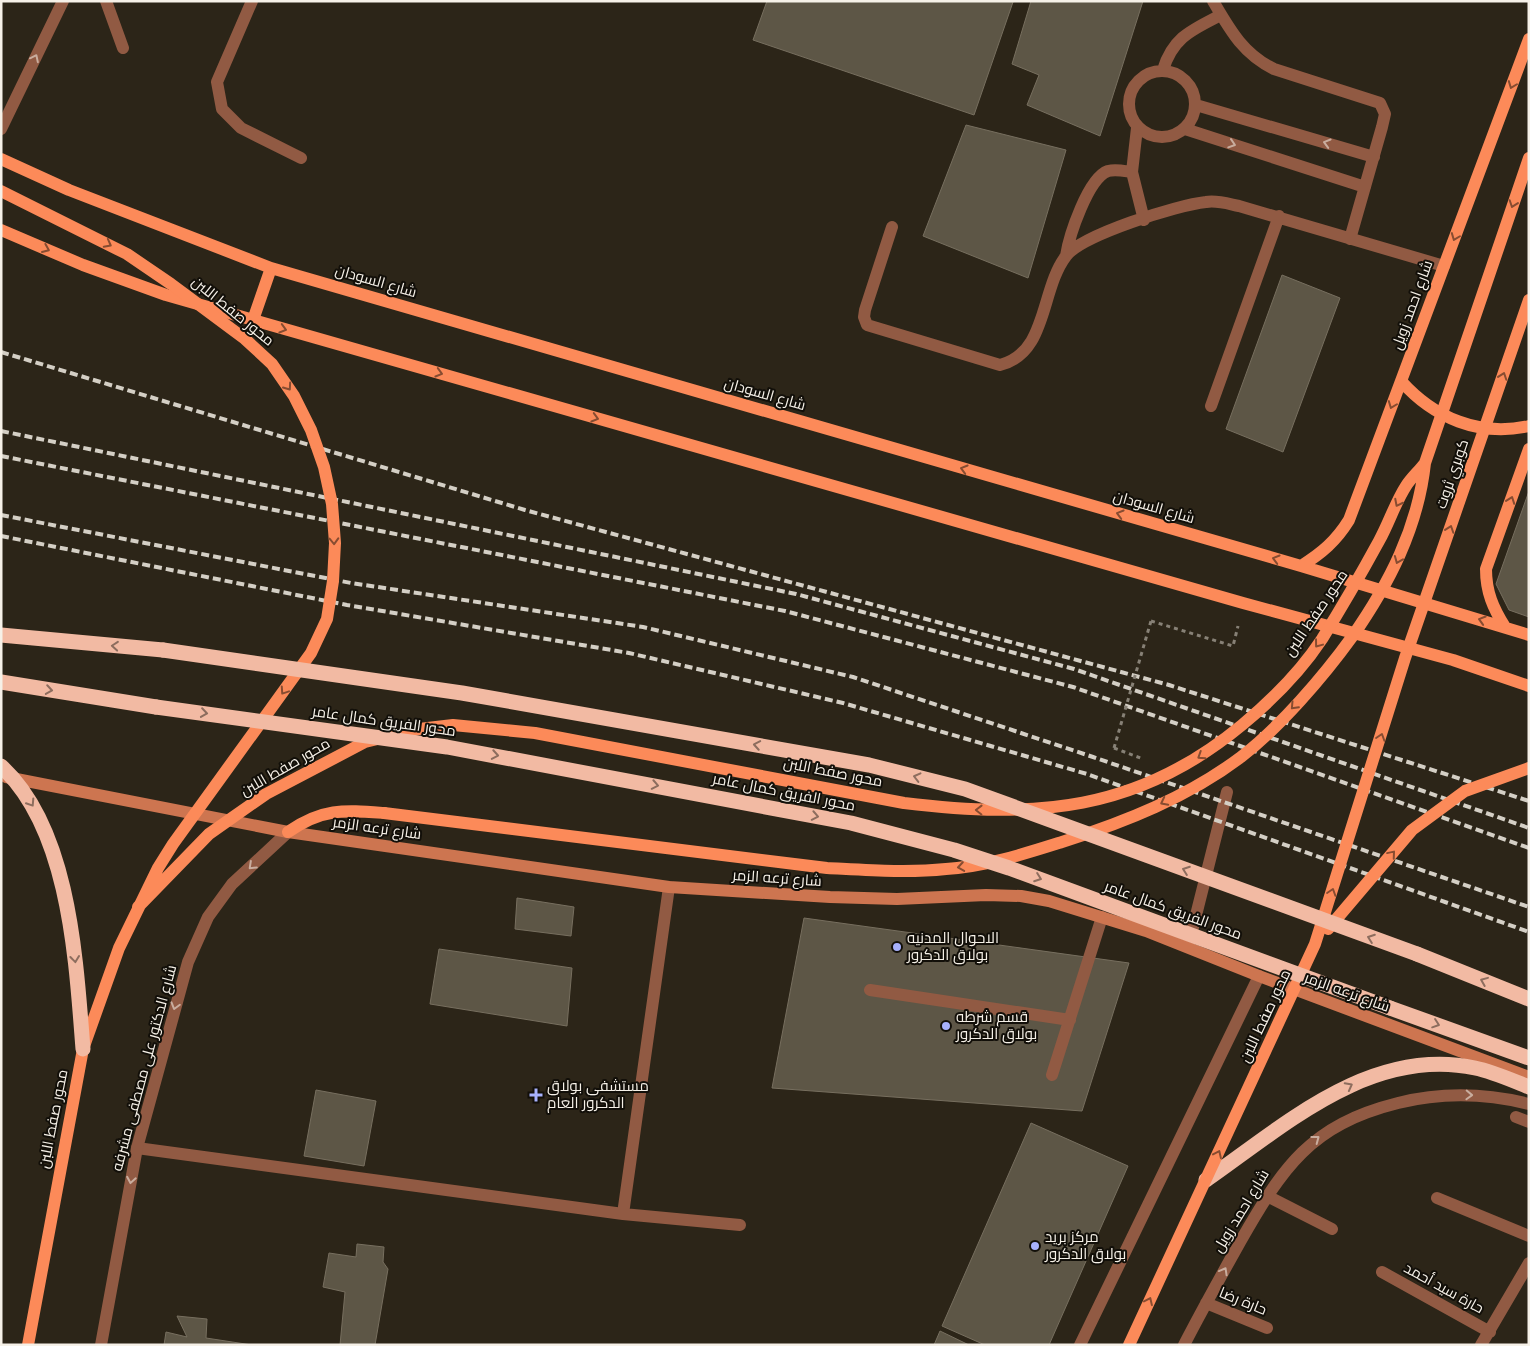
<svg xmlns="http://www.w3.org/2000/svg" width="1530" height="1346" viewBox="0 0 1530 1346" font-family="Lato,Cairo,sans-serif">
  <style>
    .building { fill: #5d5646; stroke: #776f5f }
    .lines { fill: none; stroke-linecap: round; stroke-linejoin: round }
    .path { stroke: #878176; stroke-width: 3; stroke-dasharray: 4 4; stroke-linecap: butt }
    .service { stroke: #915a43; stroke-width: 12 }
    .minor { stroke: #915a43; stroke-width: 12 }
    .tertiary { stroke: #915a43; stroke-width: 12 }
    .secondary { stroke: #cd7550; stroke-width: 12 }
    .primary { stroke: #fc8a59; stroke-width: 12 }
    .motorway { stroke: #f2baa3; stroke-width: 15 }
    .rail { stroke: #d4cfc5; stroke-width: 4; stroke-dasharray: 8 4; stroke-linecap: butt }
    .path-bridge { stroke: #878176; stroke-width: 3; stroke-dasharray: 4 4; stroke-linecap: butt }
    .primary-bridge { stroke: #fc8a59; stroke-width: 12 }
    .motorway-bridge { stroke: #f2baa3; stroke-width: 15 }
    .oneway { stroke: #c9ad9e }
    .oneway2 { stroke: #874c31 }
    .oneway3 { stroke: #8d6d5e }
    .poi-dot { fill: #a7b1fc; stroke: #120f09; stroke-width: 2 }
    .labels { text-anchor: middle; stroke-width: 4; stroke-linejoin: round; paint-order: stroke }
    .street-label { font-size: 15px; fill: #f6f1e8; stroke: #120f09 }
    .poi-label { font-size: 15px; fill: #f6f1e8; stroke: #120f09; text-anchor: start }
  </style>
  <rect width="100%" height="100%" fill="#2c2518"/>
  <path class="building" d="M767,1H1012L1013,2L974,115L753,40Z
    M1031,1H1143L1100,136L1027,105L1039,75L1012,64Z
    M966,125L1066,150L1028,278L923,236Z
    M1282,275L1340,298L1283,452L1226,429Z
    M1529,491V617L1509,610L1496,584Z
    M517,898L574,907L571,936L515,929Z
    M804,918L1129,963L1082,1111L772,1088Z
    M439,949L572,968L567,1026L430,1004Z
    M316,1090L376,1101L364,1166L304,1156Z
    M1031,1123L1128,1166L1049,1345H985L942,1326Z
    M357,1244L384,1247L383,1262L388,1269L375,1345H340L345,1292L323,1287L329,1253L356,1257Z
    M177,1316L207,1319L206,1338L252,1345H164L166,1332L187,1337Z
    M940,1331L969,1345H934Z"/>
  <g class="lines">
    <path class="path" d="M1151,621L1233,646L1238,626
      M1114,748L1143,759"/>
    <path class="service" d="M106,1L123,48
      M252,1L217,82L222,109L241,128L301,158
      M1213,1C1230,30 1243,54 1274,69L1380,103L1385,114L1382,127L1350,239
      M1163,70C1173,37 1192,30 1221,15
      M1129 104a33 33 0 1 1 66 0a33 33 0 1 1-66 0Z
      M1196,105L1374,157
      M1137,128L1132,172L1144,220
      M1,129L63,1
      M1185,129L1365,187
      M892,227L865,310L864,317L867,325L1000,365C1048,353 1040,290 1066,256C1082,235 1177,205 1206,202C1217,200 1229,204 1239,206L1444,266
      M1066,256C1069,236 1088,178 1108,171C1116,169 1124,171 1132,172
      M1211,406L1279,216
      M1189,943L1227,792
      M870,990L1070,1020
      M1052,1075L1102,917
      M137,1148L623,1214L740,1225
      M623,1214L669,887"/>
    <path class="minor" d="M1516,1117L1529,1122
      M1267,1196L1332,1229
      M1437,1198L1529,1236
      M1382,1272L1490,1332
      M1206,1303L1267,1328
      M1080,1345L1259,976
      M1184,1345C1202,1310 1221,1276 1240,1242C1283,1167 1310,1125 1398,1103C1442,1092 1485,1093 1529,1104
      M1481,1345L1529,1263"/>
    <path class="tertiary" d="M101,1345L137,1148L188,962L208,917L232,884L288,832"/>
    <path class="secondary" d="M6,777L288,832L669,887L830,897L897,899L986,895L1021,896L1049,901L1146,931L1259,976L1529,1077"/>
    <path class="primary" d="M1,159L69,190L271,268L1301,566L1529,635
      M1,230L83,265L166,295L1243,603L1453,660L1529,686
      M253,320L271,268
      M1401,381C1434,418 1479,437 1529,426
      M1301,566C1322,553 1336,541 1349,520L1529,39
      M1505,627C1493,608 1486,592 1486,569L1529,449
      M288,832C322,808 344,810 384,813"/>
    <path class="motorway" d="M1,635L163,650
      M1,682L156,707
      M1417,954L1529,999
      M1390,1008L1529,1058
      M1206,1180C1285,1125 1371,1046 1475,1068C1494,1072 1511,1080 1529,1087"/>
    <path class="rail" d="M1,352L525,510L1169,685L1529,801
      M1,431L796,594L1074,669L1529,828
      M1,456L785,611L1073,687L1529,848
      M1,515L351,583L643,627L853,677L1093,757L1529,907
      M1,536L347,605L629,653L843,703L1087,774L1529,932"/>
    <path class="path-bridge" d="M1114,748L1151,621"/>
    <path class="primary-bridge" d="M1,191L127,254L171,284L245,339L272,364L294,396L311,430L324,467L332,504L335,543L333,581L327,619L311,653L173,844L158,868L119,948L83,1049L28,1345
      M384,813L827,868C867,870 907,873 946,869C987,866 1024,854 1062,842C1125,822 1188,797 1241,757C1280,727 1323,677 1352,637C1389,584 1418,528 1425,463L1529,158
      M138,907L209,834L266,794L365,742L419,729L453,725L535,733L904,803C1035,819 1137,812 1242,725C1272,700 1301,671 1322,639C1342,607 1361,574 1379,541C1389,523 1395,503 1406,486C1411,478 1419,471 1425,463
      M1328,929L1412,830L1465,791L1529,768
      M1129,1345L1315,944L1405,658L1529,300"/>
    <path class="motorway-bridge" d="M163,650L462,693L869,765L965,789L1417,954
      M156,707L447,747L851,823L954,850L1009,868L1390,1008
      M1,766C70,829 76,961 83,1049"/>
  </g>
  <defs><path id="oneway-chevron" d="M-2-3.5L2.5 0L-2 3.5" fill="none" stroke-width="1.6" stroke-linecap="round" stroke-linejoin="round" transform="scale(1.25)"/></defs>
  <g class="oneway">
    <use href="#oneway-chevron" transform="translate(35 58) rotate(-64)"/>
    <use href="#oneway-chevron" transform="translate(1327 143) rotate(-164)"/>
    <use href="#oneway-chevron" transform="translate(1232 144) rotate(18)"/>
    <use href="#oneway-chevron" transform="translate(252 866) rotate(137)"/>
    <use href="#oneway-chevron" transform="translate(175 1006) rotate(106)"/>
    <use href="#oneway-chevron" transform="translate(1469 1095) rotate(2)"/>
    <use href="#oneway-chevron" transform="translate(1316 1139) rotate(-37)"/>
    <use href="#oneway-chevron" transform="translate(131 1180) rotate(100)"/>
    <use href="#oneway-chevron" transform="translate(1224 1271) rotate(-61)"/>
  </g>
  <g class="oneway2">
    <use href="#oneway-chevron" transform="translate(1512 85) rotate(111)"/>
    <use href="#oneway-chevron" transform="translate(1513 204) rotate(109)"/>
    <use href="#oneway-chevron" transform="translate(1455 237) rotate(111)"/>
    <use href="#oneway-chevron" transform="translate(108 244) rotate(28)"/>
    <use href="#oneway-chevron" transform="translate(46 249) rotate(23)"/>
    <use href="#oneway-chevron" transform="translate(283 329) rotate(16)"/>
    <use href="#oneway-chevron" transform="translate(439 373) rotate(16)"/>
    <use href="#oneway-chevron" transform="translate(1503 376) rotate(-71)"/>
    <use href="#oneway-chevron" transform="translate(288 387) rotate(55)"/>
    <use href="#oneway-chevron" transform="translate(1392 405) rotate(111)"/>
    <use href="#oneway-chevron" transform="translate(595 418) rotate(16)"/>
    <use href="#oneway-chevron" transform="translate(964 469) rotate(-164)"/>
    <use href="#oneway-chevron" transform="translate(1511 500) rotate(-70)"/>
    <use href="#oneway-chevron" transform="translate(1398 503) rotate(117)"/>
    <use href="#oneway-chevron" transform="translate(1120 514) rotate(-164)"/>
    <use href="#oneway-chevron" transform="translate(1450 529) rotate(-71)"/>
    <use href="#oneway-chevron" transform="translate(334 541) rotate(88)"/>
    <use href="#oneway-chevron" transform="translate(1276 559) rotate(-164)"/>
    <use href="#oneway-chevron" transform="translate(1398 560) rotate(112)"/>
    <use href="#oneway-chevron" transform="translate(1482 620) rotate(-163)"/>
    <use href="#oneway-chevron" transform="translate(1318 644) rotate(127)"/>
    <use href="#oneway-chevron" transform="translate(284 691) rotate(124)"/>
    <use href="#oneway-chevron" transform="translate(1294 706) rotate(133)"/>
    <use href="#oneway-chevron" transform="translate(1381 737) rotate(-72)"/>
    <use href="#oneway-chevron" transform="translate(1201 756) rotate(147)"/>
    <use href="#oneway-chevron" transform="translate(1164 802) rotate(153)"/>
    <use href="#oneway-chevron" transform="translate(979 810) rotate(-179)"/>
    <use href="#oneway-chevron" transform="translate(1392 854) rotate(-50)"/>
    <use href="#oneway-chevron" transform="translate(961 867) rotate(171)"/>
    <use href="#oneway-chevron" transform="translate(1332 892) rotate(-72)"/>
    <use href="#oneway-chevron" transform="translate(1218 1154) rotate(-65)"/>
    <use href="#oneway-chevron" transform="translate(1149 1301) rotate(-65)"/>
  </g>
  <g class="oneway3">
    <use href="#oneway-chevron" transform="translate(115 646) rotate(-175)"/>
    <use href="#oneway-chevron" transform="translate(49 690) rotate(9)"/>
    <use href="#oneway-chevron" transform="translate(204 713) rotate(8)"/>
    <use href="#oneway-chevron" transform="translate(757 745) rotate(-170)"/>
    <use href="#oneway-chevron" transform="translate(495 755) rotate(10)"/>
    <use href="#oneway-chevron" transform="translate(917 777) rotate(-166)"/>
    <use href="#oneway-chevron" transform="translate(655 785) rotate(11)"/>
    <use href="#oneway-chevron" transform="translate(31 803) rotate(57)"/>
    <use href="#oneway-chevron" transform="translate(815 816) rotate(11)"/>
    <use href="#oneway-chevron" transform="translate(1186 870) rotate(-160)"/>
    <use href="#oneway-chevron" transform="translate(1038 878) rotate(20)"/>
    <use href="#oneway-chevron" transform="translate(1371 938) rotate(-160)"/>
    <use href="#oneway-chevron" transform="translate(75 959) rotate(83)"/>
    <use href="#oneway-chevron" transform="translate(1484 981) rotate(-158)"/>
    <use href="#oneway-chevron" transform="translate(1436 1024) rotate(19)"/>
    <use href="#oneway-chevron" transform="translate(1349 1086) rotate(-28)"/>
  </g>
  <g class="poi-dot">
    <circle cx="897" cy="947" r="5"/>
    <circle cx="946" cy="1026" r="5"/>
    <path d="M533.5 1087.5h5v5h5v5h-5v5h-5v-5h-5v-5h5z"/>
    <circle cx="1035" cy="1246" r="5"/>
  </g>
  <g class="labels">
    <g class="street-label">
      <text transform="translate(376 281) rotate(16)" y="5">شارع السودان</text>
      <text transform="translate(1412 305) rotate(-70)" y="5">شارع احمد زويل</text>
      <text transform="translate(233 311) rotate(39)" y="5">محور صفط اللبن</text>
      <text transform="translate(765 394) rotate(16)" y="5">شارع السودان</text>
      <text transform="translate(1452 474) rotate(-71)" y="5">كوبري ثروت</text>
      <text transform="translate(1154 507) rotate(16)" y="5">شارع السودان</text>
      <text transform="translate(1316 613) rotate(-56)" y="5">محور صفط اللبن</text>
      <text transform="translate(384 721) rotate(8)" y="5">محور الفريق كمال عامر</text>
      <text transform="translate(285 767) rotate(-30)" y="5">محور صفط اللبن</text>
      <text transform="translate(833 772) rotate(11)" y="5">محور صفط اللبن</text>
      <text transform="translate(784 792) rotate(11)" y="5">محور الفريق كمال عامر</text>
      <text transform="translate(377 828) rotate(8)" y="5">شارع ترعه الزمر</text>
      <text transform="translate(777 878) rotate(4)" y="5">شارع ترعه الزمر</text>
      <text transform="translate(1173 910) rotate(20)" y="5">محور الفريق كمال عامر</text>
      <text transform="translate(1347 992) rotate(20)" y="5">شارع ترعه الزمر</text>
      <text transform="translate(1265 1016) rotate(-65)" y="5">محور صفط اللبن</text>
      <text transform="translate(144 1068) rotate(-75)" y="5">شارع الدكتور على مصطفى مشرفه</text>
      <text transform="translate(53 1119) rotate(-79)" y="5">محور صفط اللبن</text>
      <text transform="translate(1241 1211) rotate(-59)" y="5">شارع احمد زويل</text>
      <text transform="translate(1444 1288) rotate(29)" y="5">حارة سيد أحمد</text>
      <text transform="translate(1243 1301) rotate(22)" y="5">حارة رضا</text>
    </g>
    <g class="poi-label">
      <text x="907" y="943">الاحوال المدنيه<tspan x="907" dy="17">بولاق الدكرور</tspan></text>
      <text x="956" y="1022">قسم شرطه<tspan x="956" dy="17">بولاق الدكرور</tspan></text>
      <text x="547" y="1091">مستشفى بولاق<tspan x="547" dy="17">الدكرور العام</tspan></text>
      <text x="1045" y="1242">مركز بريد<tspan x="1045" dy="17">بولاق الدكرور</tspan></text>
    </g>
  </g>
  <rect width="1530" height="1346" fill="none" stroke="#f6f1e8" stroke-width="5"/>
</svg>
